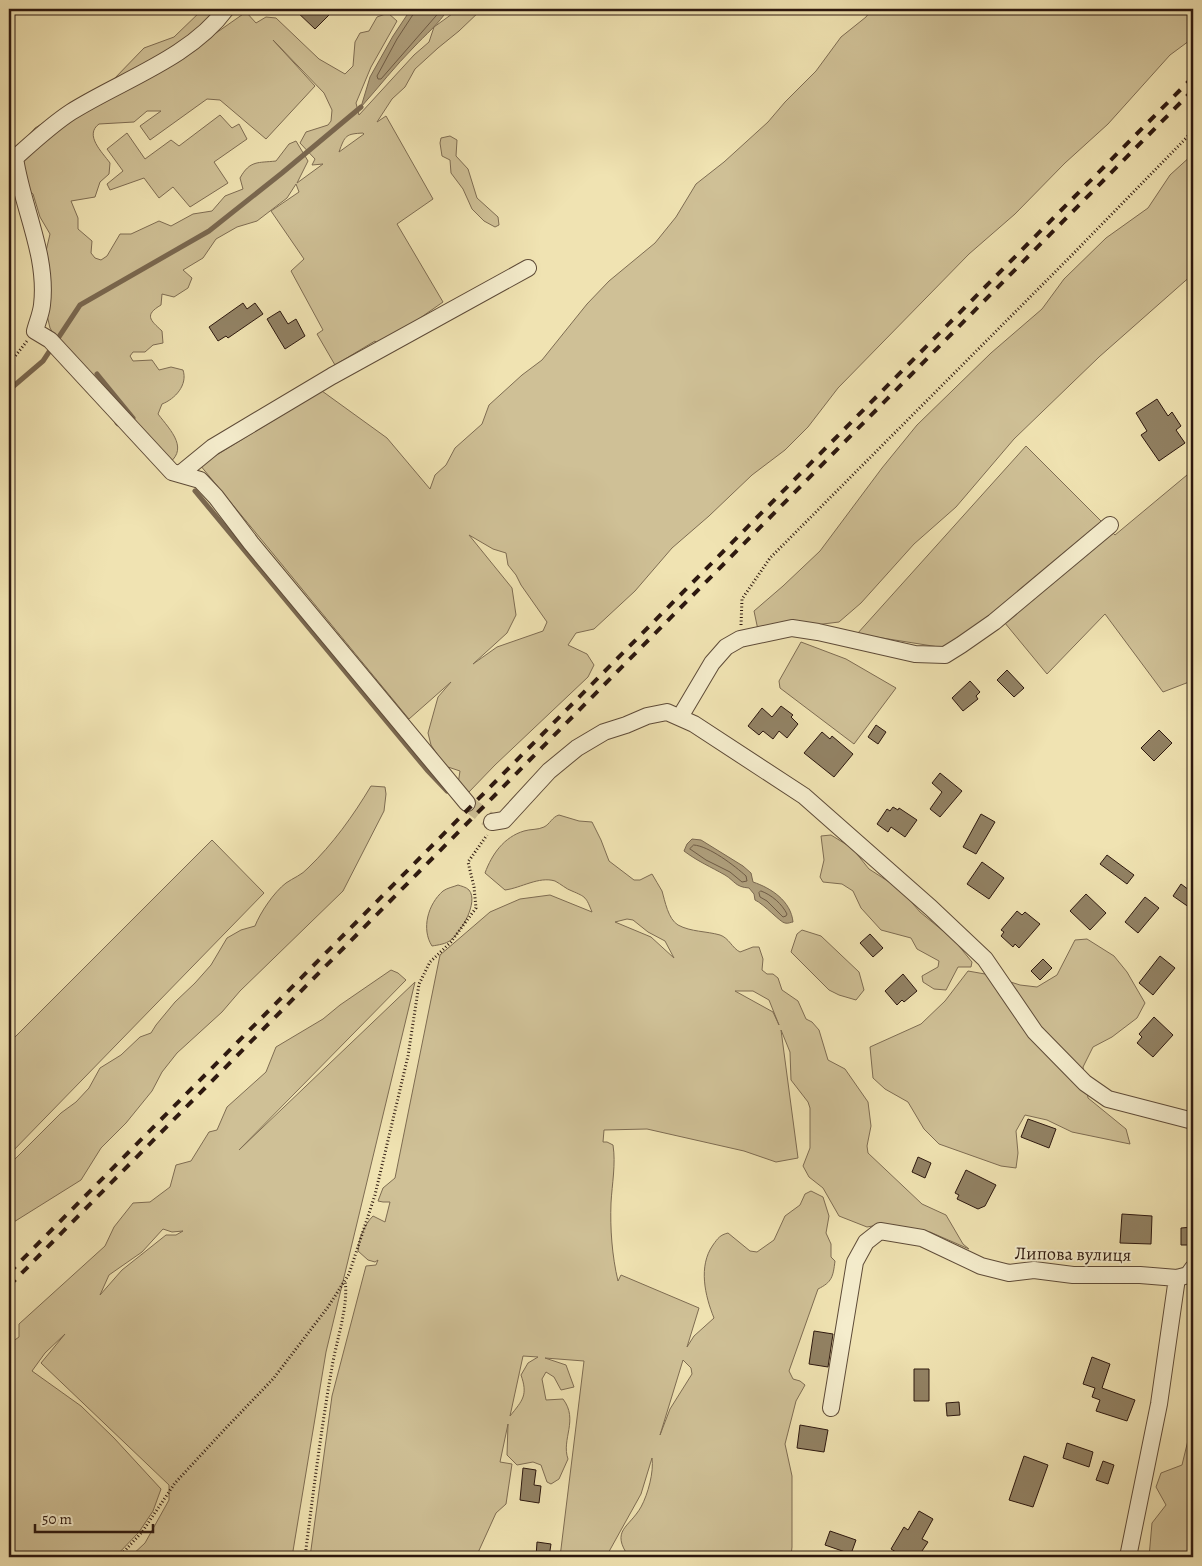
<svg xmlns="http://www.w3.org/2000/svg" width="1202" height="1566" viewBox="0 0 1202 1566" font-family="Alegreya,serif">
  <style>
    .green { fill: #cfc096; stroke: #7e6c52; fill-rule: evenodd }
    .water { fill: #ae9e7b; stroke: #7a6850 }
    .lines { fill: none; stroke-linecap: round; stroke-linejoin: round }
    .shore { stroke: #6e5b45; stroke-width: 1 }
    .stream { stroke: #7a6850; stroke-width: 5 }
    .building { fill: #928264; stroke: #2d180f }
    .minor-tunnel { stroke: #c9ba91; stroke-width: 16; stroke-dasharray: 16 8; stroke-linecap: butt }
    .minor-casing { stroke: #5e4b38; stroke-width: 18 }
    .path { stroke: #2d180f; stroke-width: 3; stroke-dasharray: 1 2.5; stroke-linecap: butt }
    .minor { stroke: #f5edcd; stroke-width: 16 }
    .rail { stroke: #2d180f; stroke-width: 4; stroke-dasharray: 9 9; stroke-linecap: butt }
    .labels { text-anchor: middle; stroke-width: 4; stroke-linejoin: round; paint-order: stroke }
    .street-label { font-size: 18px; fill: #2d180f; stroke: #f5edcd }
  </style>
  <rect width="100%" height="100%" fill="#f0e3b2"/>
  <filter id="stains"><feTurbulence type="fractalNoise" baseFrequency=".004" numOctaves="4"/><feColorMatrix values="0 0 0 0 .2 0 0 0 0 .09 0 0 0 0 .02 0 0 0 .5 -.17"/></filter>
  <radialGradient id="worn" r=".72"><stop offset=".6" stop-color="#630" stop-opacity="0"/><stop offset="1" stop-color="#630" stop-opacity=".3"/></radialGradient>
  <path class="green" d="M203,9H225L156,75L246,12L256,23L266,17L276,18L319,59L345,74L353,66L355,42L360,33L369,31L377,17L388,13L397,21L371,67L356,103L359,115L414,55L429,42L434,27L452,14L455,9H482L459,31L438,48L415,69L405,87L392,99L377,122L386,116L433,199L397,224L443,302L380,346L375,341L335,365L317,334L323,330L291,271L304,259L271,211L299,192L296,184L287,198L257,221L237,227L216,239L203,258L183,270L192,278L188,288L174,297L162,294L161,305C144,315 150,320 162,331L163,343L153,345L145,352H133L130,356L133,361L152,360L159,370L171,367L183,370C188,385 175,399 162,404L158,414C171,431 191,450 165,466L141,439L116,425L87,377L68,359L50,328L46,311L43,264L50,234L40,217L33,194L15,179V151L35,128L113,80L144,48L174,37ZM273,40L324,93L332,110L331,121L328,125L306,132L300,143L315,159L312,165L323,164L297,183L308,161L296,141L289,144L276,161C258,163 250,160 240,178L243,189L225,196L212,211L193,214L171,226L159,221L131,234H120L107,256L101,260L95,258L91,253L92,241L78,229V218L71,201L95,197L100,182L109,174L110,163C102,152 84,135 99,124L134,122L147,111H161L140,126L150,140L207,99L220,100L266,139L315,86ZM363,133L364,134L339,152C345,135 346,134 363,133Z
    M872,9H1193V38L1170,55L1108,124L1065,163L1015,214L969,254L838,388L808,427L785,450L752,475L709,516L672,548L635,591L594,629L576,633L568,645L587,654L594,665L588,677L495,765L468,793L458,784L460,771L448,767L439,757L431,745L428,733L438,697L451,682L409,719L200,465L322,391L387,438L430,489L435,475L446,465L455,448L482,424L489,405L522,375L542,360L587,304L609,281L655,243L676,217L696,184L724,162L768,122L785,102L816,71L841,37L866,17ZM469,535L493,549L506,553L508,565L516,575L521,585L547,622L543,631L497,647L473,664L507,633L516,615L512,588Z
    M220,115L232,128L239,124L247,139L214,162L228,183L190,207L173,187L159,198L144,178L110,190L107,184L123,171L107,149L127,133L145,159L171,140L179,146Z
    M450,136L457,140L456,156L468,169L477,198L498,217L499,225L495,227L484,221L472,209L463,189L451,173L450,160L442,156L440,143L441,138Z
    M1193,154V274L1099,357L1014,439L956,507L914,544L861,603L839,622L799,627L758,630L754,611L783,586L820,551L882,468L917,425L991,353L1042,309L1064,279L1106,238L1148,208L1170,175Z
    M1026,446L1115,535L1193,470V686L1189,682L1163,692L1105,614L1047,674L995,611L945,648L857,634Z
    M801,642L846,659L896,688L854,744L780,688L779,681Z
    M371,786L385,787L386,794L384,811L343,891L240,991L222,1012L177,1053L162,1072L152,1091L126,1123L101,1148L81,1180L9,1225V1165L61,1113L76,1102L89,1088L100,1068L121,1055L140,1037L151,1033L156,1025L175,1002L195,983L211,965L227,938L241,930L255,926C260,913 274,892 286,883C293,878 302,875 308,868C333,844 353,816 371,786Z
    M559,815L579,821L592,822L601,840L609,861L634,880H640L652,874C655,880 659,885 662,891C665,901 668,919 678,925C691,932 706,931 720,935C729,938 732,948 740,952L753,947H759L763,959L762,970L767,974H773L778,978L782,990L798,1001L806,1019L812,1022L819,1030L828,1060L845,1069L868,1102L871,1126L867,1146L868,1153L922,1204L946,1215L963,1244L969,1249L930,1232L919,1235L878,1225L867,1227L839,1216L823,1188L809,1177L803,1166L810,1148V1108L808,1102L791,1080L790,1052L781,1030L798,1158L776,1162L744,1151L647,1129L604,1130L603,1142H607L613,1145C616,1164 612,1184 611,1203C610,1228 612,1256 618,1281L621,1275L699,1308L687,1347L694,1336L714,1318C705,1296 698,1266 713,1245C718,1238 720,1235 728,1233L750,1251L757,1252L774,1240L785,1216L800,1205L805,1194L811,1191L823,1197L829,1216L826,1233L831,1244V1257L835,1261C833,1277 832,1282 818,1289L789,1371L793,1379L800,1381L805,1385L796,1401L785,1444L792,1476V1547L791,1557H629C610,1530 629,1528 641,1507C648,1494 654,1472 652,1458L641,1494L606,1557H560L584,1361L545,1358L566,1365L574,1387L561,1390L554,1377L546,1372L542,1379L546,1400L563,1399C579,1420 561,1439 568,1459L559,1479L551,1484L547,1482L541,1465L533,1462L517,1465L507,1455L508,1424L500,1462L512,1464L506,1504L496,1513L476,1557H412L399,1554L397,1557H310L332,1396L366,1266L376,1265L378,1260L375,1262L368,1260L358,1251C358,1239 365,1224 373,1216L385,1222L390,1202H383L378,1201L383,1188L395,1178L440,955L490,912L520,899L550,895L592,912C586,897 586,897 572,891C566,889 561,884 555,881C539,876 521,888 505,890L485,873C492,854 504,837 524,831C530,829 538,830 544,827C550,824 552,817 559,815ZM627,919L633,920L648,932L665,941L674,958L651,937L615,922ZM735,991H753L769,1000L779,1025L773,1012ZM523,1356L538,1357L528,1363L521,1375C528,1395 523,1400 510,1416ZM683,1360L691,1368L692,1374L670,1409L660,1435Z
    M831,835L852,848L869,869L900,889L920,912L954,940L972,962L971,967H958L946,990L934,989L923,982L922,976L938,967L939,961L917,949L911,938L881,930L861,908L853,891L842,884L823,882L820,877L824,860L821,836Z
    M212,840L264,893L9,1155V1043Z
    M458,885C461,886 466,887 469,890C479,902 461,932 451,940C446,944 438,945 432,946C421,929 428,904 443,891C447,888 453,887 458,885Z
    M802,930L821,936L859,972L864,990L856,1000L839,995L829,990L791,952L797,934Z
    M1087,939L1114,956L1127,972L1145,1003L1137,1018L1112,1037L1093,1047L1083,1067L1088,1098L1126,1129L1130,1144L1072,1132L1047,1120L1025,1115L1016,1131L1018,1153L1016,1168L1001,1166L939,1144L924,1129L908,1102L885,1089L873,1078L870,1047L921,1024L945,1001L968,971L985,974L1020,985L1037,987L1057,975L1075,940Z
    M391,970L398,973L406,980L239,1150L415,982L326,1352L292,1557H130L145,1543L169,1500V1485L41,1363L65,1334L45,1353L32,1371L81,1406L114,1438L161,1489L153,1511L139,1532L115,1557H9V1344L19,1337V1324L105,1246L114,1227L133,1203L150,1202L170,1187L176,1165L191,1161L209,1132L217,1130L227,1107L266,1072L276,1047L323,1019L340,1005ZM163,1229L172,1232L183,1231L176,1235H166L122,1270L100,1295L109,1275L142,1252Z
    M1190,1432L1193,1433V1557H1149L1152,1523L1166,1505L1156,1487L1161,1473L1182,1465Z"/>
  <path class="water" d="M411,9H448C439,24 425,35 414,47C395,66 379,87 361,107L370,77L393,36Z
    M692,839L701,840L743,866L751,873L753,882C771,888 791,901 793,922C791,922 788,924 785,923C781,923 764,904 755,900L754,894L749,888C735,887 735,881 725,875C711,867 697,861 684,851L687,844Z"/>
  <g class="lines">
    <path class="shore" d="M415,9L414,13L397,39L377,76L378,79H381L442,9
      M694,845C709,846 735,866 746,876L747,881L742,882L730,872L706,860L690,849Z
      M761,891C772,895 782,904 787,914L786,916L783,917L767,901L760,897L759,893Z"/>
    <path class="stream" d="M97,374L133,418
      M9,390L43,361L80,305L209,231L282,173L361,107
      M195,491L427,770L447,791"/>
  </g>
  <path class="building" d="M294,9H335L315,29Z
    M243,303L247,309L255,303L263,314L228,338L226,336L218,341L209,327Z
    M280,311L288,324L296,319L305,336L285,349L267,319Z
    M1157,399L1168,416L1172,412L1181,426L1176,430L1185,443L1159,461L1141,435L1147,431L1136,413Z
    M1007,670L1024,688L1014,697L997,680Z
    M970,681L980,692L976,696L978,699L963,711L952,698Z
    M781,706L793,715L791,717L798,724L787,738L779,731L773,739L763,731L759,735L748,726L762,708L772,717Z
    M876,725L886,732L878,744L868,737Z
    M1159,730L1172,743L1154,761L1141,748Z
    M822,732L830,739L832,736L853,754L834,777L804,753Z
    M940,773L962,791L940,817L930,809L942,792L932,783Z
    M893,807L898,810L899,808L917,820L905,837L891,827L888,832L877,824L887,809L890,811Z
    M981,814L995,822L976,854L963,847Z
    M1107,855L1134,875L1127,884L1100,864Z
    M982,862L1004,878L989,899L967,884Z
    M1181,884L1193,893V910L1173,896Z
    M1086,894L1106,913L1090,930L1070,911Z
    M1145,897L1159,908L1138,933L1125,922Z
    M1017,911L1022,915L1025,912L1040,924L1019,948L1015,944L1013,947L1001,936L1004,932L1001,930Z
    M870,934L883,948L873,957L860,943Z
    M1160,956L1175,968L1153,995L1139,983Z
    M1043,959L1052,968L1040,980L1031,971Z
    M903,974L917,991L904,1002L902,1000L897,1005L885,991Z
    M1154,1017L1173,1035L1153,1057L1137,1043L1142,1037L1139,1034Z
    M1028,1119L1056,1129L1049,1148L1021,1137Z
    M918,1157L931,1163L925,1178L912,1172Z
    M966,1170L996,1185L985,1206L978,1209L957,1199L959,1195L955,1193Z
    M1122,1214L1152,1216L1151,1244L1120,1243Z
    M1193,1227V1245H1181V1228Z
    M814,1331L833,1334L828,1367L809,1364Z
    M1092,1357L1110,1364L1102,1388L1135,1400L1127,1421L1096,1411L1100,1400L1092,1397L1095,1388L1083,1384Z
    M914,1369H929V1401H914Z
    M959,1402L960,1415L947,1416L946,1403Z
    M800,1425L828,1430L824,1452L797,1448Z
    M1067,1443L1093,1452L1089,1467L1063,1458Z
    M1024,1456L1048,1465L1033,1507L1009,1500Z
    M1103,1461L1114,1465L1108,1484L1096,1480Z
    M523,1468L536,1470L534,1485L541,1486L539,1503L520,1500Z
    M919,1511L933,1519L922,1539L928,1542L918,1557H904L891,1549L904,1527L908,1530Z
    M830,1531L856,1540L851,1554L825,1545Z
    M537,1542L551,1544L549,1557H536Z"/>
  <g class="lines">
    <path class="minor-tunnel" d="M467,803L492,822"/>
    <g class="minor-casing">
      <path id="minor" d="M226,9C190,58 122,80 71,112C51,125 33,142 15,158C22,207 48,255 42,305C41,314 37,323 35,331L50,340L172,472L200,480L216,497L251,543L467,803
        M180,474L213,447L332,376L528,268
        M680,717L712,663L726,647L740,639L792,628L818,632L915,654L945,655L961,645L994,622L1110,525
        M492,822L504,820L549,771L577,748L604,732L626,725L647,716L667,712L694,724L804,796L931,908L985,959L1035,1032L1085,1083L1108,1099L1193,1121
        M1177,1278L1188,1275L1193,1268
        M831,1408L855,1262L866,1242L880,1231L922,1238L981,1266L1009,1273L1034,1270L1073,1275H1140L1177,1278L1159,1404L1128,1557"/>
    </g>
    <path class="path" d="M9,364L27,341
      M741,625L742,599L770,558L1070,257L1193,131
      M119,1557L142,1532L175,1483L225,1429L273,1379L328,1307L349,1274L375,1195L408,1056L419,984L430,962L451,942L476,908L474,887L468,862L487,835
      M305,1557C313,1494 321,1430 332,1367C336,1342 349,1305 345,1281
      M504,1557L505,1556"/>
    <use href="#minor" class="minor"/>
    <path class="rail" d="M9,1273L1193,77
      M9,1286L1193,90"/>
  </g>
  <g class="labels">
    <g class="street-label">
      <text transform="translate(1073 1254) rotate(1)" y="6">Липова вулиця</text>
    </g>
  </g>
  <rect width="1202" height="1566" fill="none" stroke="#f0e3b2" stroke-width="30"/>
  <rect x="10" y="10" width="1182" height="1546" fill="none" stroke="#2d180f" stroke-width="2.5"/>
  <rect x="15" y="15" width="1172" height="1536" fill="none" stroke="#2d180f"/>
  <path d="M35 1524v8h118v-8" fill="none" stroke="#2d180f" stroke-width="2.5"/>
  <text x="42" y="1524" font-size="15" fill="#2d180f" stroke="#f5edcd" stroke-width="4" paint-order="stroke">50 m</text>
  <rect width="100%" height="100%" filter="url(#stains)"/>
  <rect width="100%" height="100%" fill="url(#worn)"/>
</svg>
